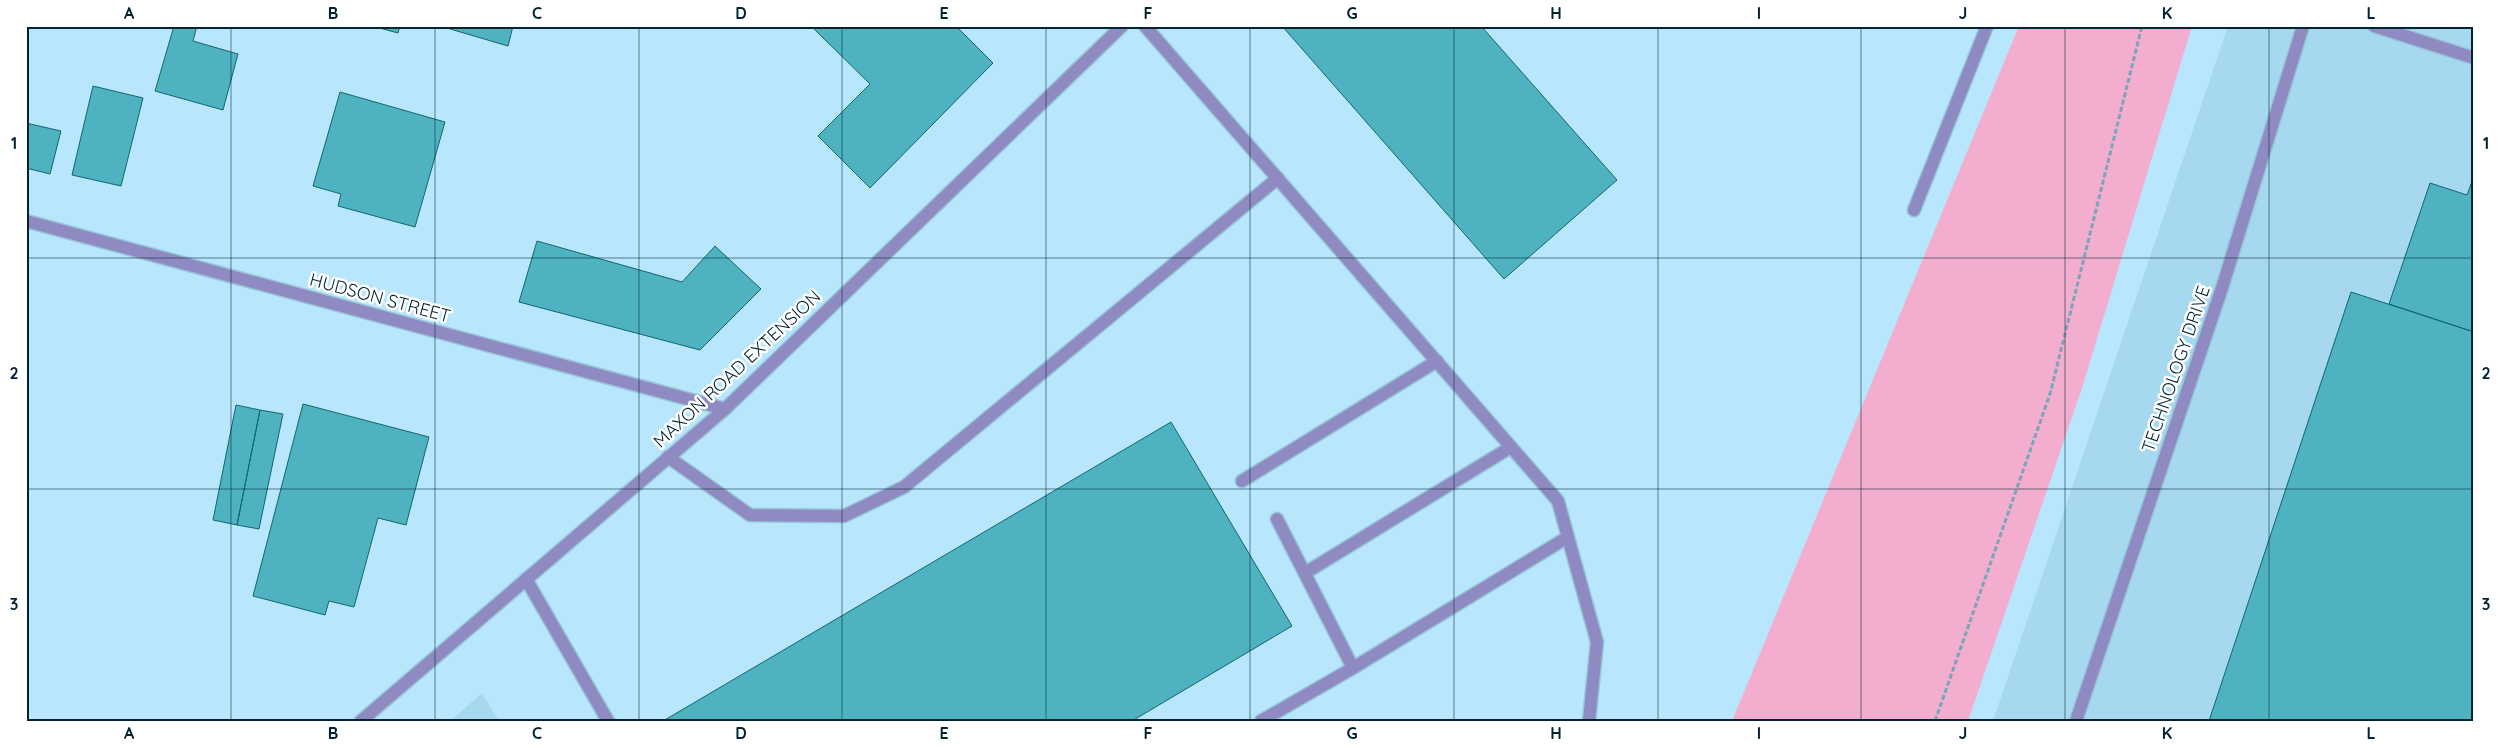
<svg xmlns="http://www.w3.org/2000/svg" width="2500" height="747" viewBox="0 0 2500 747" font-family="Quicksand,sans-serif">
  <style>
    .built { fill: #a6d9f0 }
    .green { fill: #f2adcf }
    .building { fill: #4eb2c1; stroke: #116670 }
    .lines { fill: none; stroke-linecap: round; stroke-linejoin: round }
    .service-casing { stroke: #97c4d8; stroke-width: 15 }
    .minor-casing { stroke: #97c4d8; stroke-width: 15 }
    .tertiary-casing { stroke: #97c4d8; stroke-width: 15 }
    .path { stroke: #7aa5b8; stroke-width: 3; stroke-dasharray: 5 2.5; stroke-linecap: butt }
    .service { stroke: #8f8ac2; stroke-width: 12 }
    .minor { stroke: #8f8ac2; stroke-width: 12 }
    .tertiary { stroke: #8f8ac2; stroke-width: 12 }
    .grid { fill: none; stroke: #002431; stroke-width: 1; stroke-opacity: 0.55 }
    .labels { text-anchor: middle; stroke-width: 5; stroke-linejoin: round; paint-order: stroke }
    .street-label { font-size: 18px; fill: #002431; stroke: #fff }
    .neatline { fill: none; stroke: #002431; stroke-width: 2 }
    .grid-label { font-size: 16px; text-anchor: middle; font-weight: bold; fill: #002431 }
  </style>
  <rect width="100%" height="100%" fill="#b8e7fd"/>
  <path class="built" d="M2228,26H2474V721H1993Z
    M482,693L499,721H450Z"/>
  <path class="green" d="M2019,26H2192L2082,388L1968,721H1732Z"/>
  <path class="building" d="M174,26H197L193,41L238,54L223,110L155,91Z
    M372,26H400L398,33Z
    M440,26H513L508,46Z
    M811,26H956L993,63L870,188L818,136L870,84Z
    M1282,26H1481L1617,180L1504,279Z
    M93,86L143,98L121,186L72,175Z
    M340,92L445,122L415,227L338,206L341,194L313,186Z
    M26,123L61,131L50,174L26,168Z
    M2474,176V332L2389,304L2430,183L2467,195Z
    M537,241L682,282L715,246L761,289L700,350L519,302Z
    M2351,292L2474,332V721H2209Z
    M303,404L429,437L406,525L378,518L354,607L329,601L325,615L253,596Z
    M236,405L260,410L237,525L213,520Z
    M260,410L283,414L259,529L237,525Z
    M1171,422L1292,626L1132,721H663Z"/>
  <g class="lines">
    <g class="service-casing">
      <path id="service" d="M1145,26L1558,501L1597,642L1589,721
        M2374,26L2474,58
        M1914,210L1987,26
        M668,457L750,515L844,516L904,487L1278,178
        M1242,481L1437,361
        M1277,519L1353,668
        M1305,573L1511,447
        M526,579L608,721
        M1261,721L1353,668L1568,537"/>
    </g>
    <g class="minor-casing">
      <path id="minor" d="M26,221L725,409
        M2076,721L2222,288L2303,26"/>
    </g>
    <g class="tertiary-casing">
      <path id="tertiary" d="M361,721L725,409L1122,26"/>
    </g>
    <path class="path" d="M1935,721L2050,394L2142,26"/>
    <use href="#service" class="service"/>
    <use href="#minor" class="minor"/>
    <use href="#tertiary" class="tertiary"/>
  </g>
  <path class="grid" d="M231,26V721M435,26V721M639,26V721M842,26V721M1046,26V721M1250,26V721M1454,26V721M1658,26V721M1861,26V721M2065,26V721M2269,26V721M26,258H2474M26,489H2474"/>
  <g class="labels">
    <g class="street-label">
      <text transform="translate(380 298) rotate(15)" y="6">HUDSON STREET</text>
      <text transform="translate(737 369) rotate(-43)" y="6">MAXON ROAD EXTENSION</text>
      <text transform="translate(2176 369) rotate(-71)" y="6">TECHNOLOGY DRIVE</text>
    </g>
  </g>
  <rect width="2500" height="747" fill="none" stroke="#ffffff" stroke-width="55"/>
  <rect x="28" y="28" width="2444" height="692" class="neatline"/>
  <g class="grid-label">
    <text x="129" y="19">A</text>
    <text x="333" y="19">B</text>
    <text x="537" y="19">C</text>
    <text x="741" y="19">D</text>
    <text x="944" y="19">E</text>
    <text x="1148" y="19">F</text>
    <text x="1352" y="19">G</text>
    <text x="1556" y="19">H</text>
    <text x="1759" y="19">I</text>
    <text x="1963" y="19">J</text>
    <text x="2167" y="19">K</text>
    <text x="2371" y="19">L</text>
    <text x="14" y="149">1</text>
    <text x="2486" y="149">1</text>
    <text x="14" y="379">2</text>
    <text x="2486" y="379">2</text>
    <text x="14" y="610">3</text>
    <text x="2486" y="610">3</text>
    <text x="129" y="739">A</text>
    <text x="333" y="739">B</text>
    <text x="537" y="739">C</text>
    <text x="741" y="739">D</text>
    <text x="944" y="739">E</text>
    <text x="1148" y="739">F</text>
    <text x="1352" y="739">G</text>
    <text x="1556" y="739">H</text>
    <text x="1759" y="739">I</text>
    <text x="1963" y="739">J</text>
    <text x="2167" y="739">K</text>
    <text x="2371" y="739">L</text>
  </g>
</svg>
